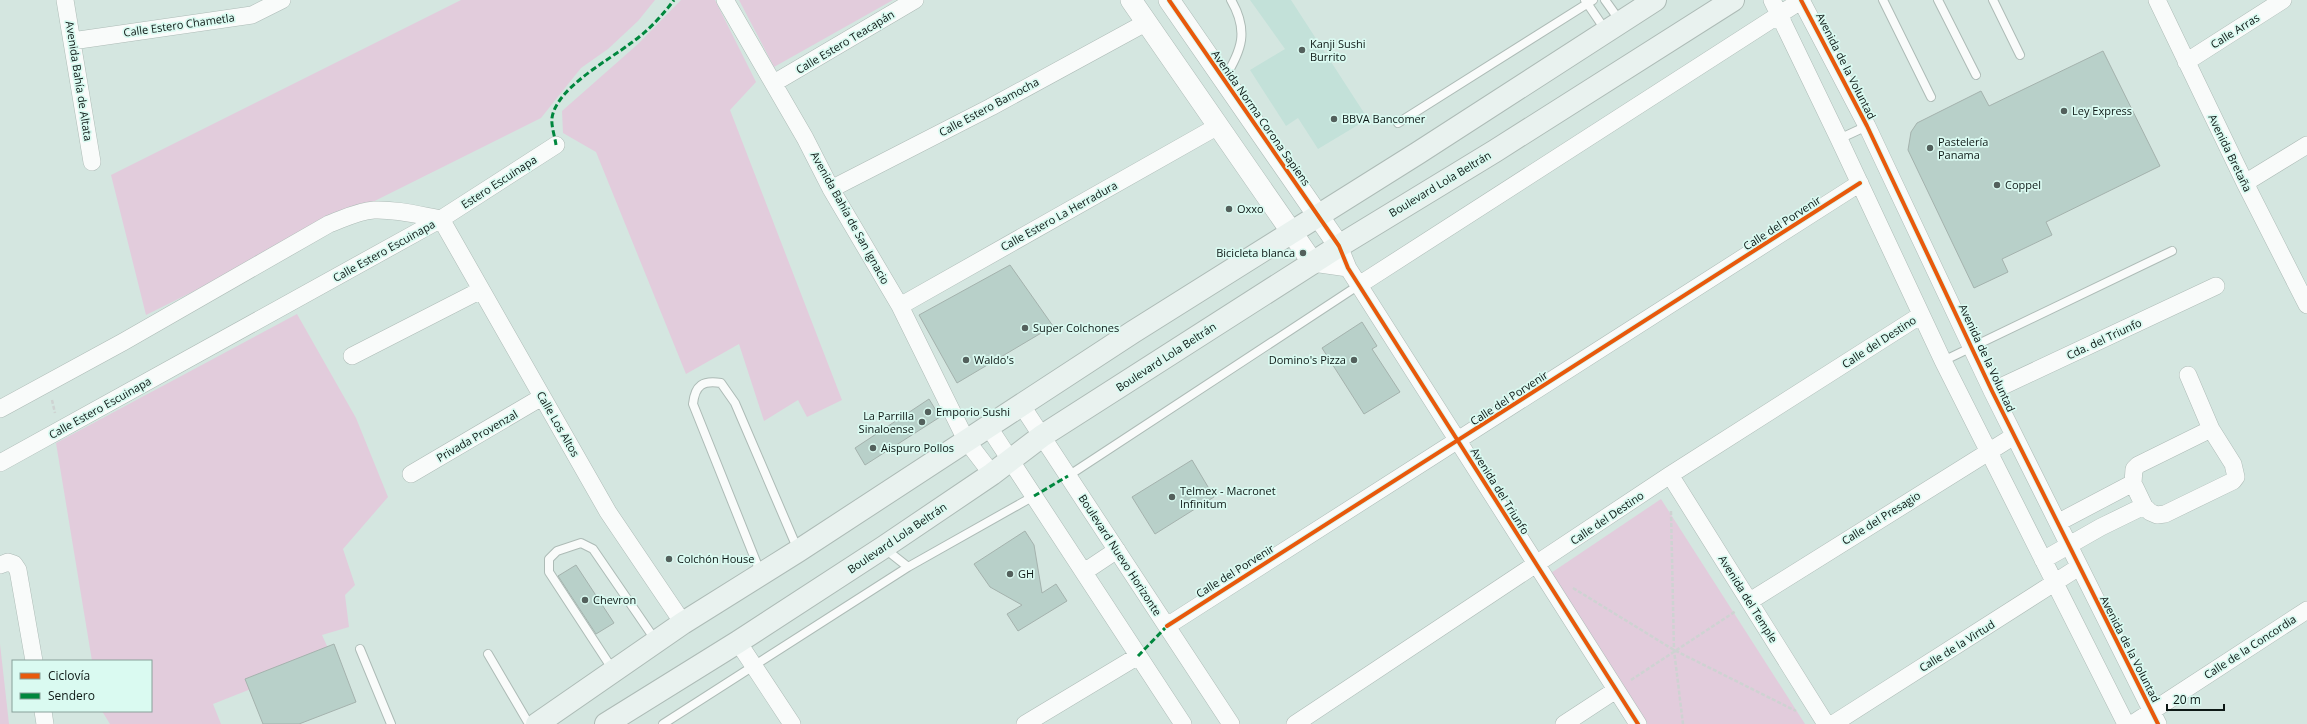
<svg xmlns="http://www.w3.org/2000/svg" width="2307" height="724" viewBox="0 0 2307 724" font-family="'Open Sans',sans-serif">
  <style>
    .built { fill: #c3e1d9 }
    .green { fill: #e2ccdc }
    .building { fill: #b8d0c9; stroke: #a4b2ad }
    .lines { fill: none; stroke-linecap: round; stroke-linejoin: round }
    .service-casing { stroke: #adbbb6; stroke-width: 10 }
    .minor-casing { stroke: #adbbb6; stroke-width: 18 }
    .tertiary-casing { stroke: #adbbb6; stroke-width: 22 }
    .secondary-casing { stroke: #adbbb6; stroke-width: 24 }
    .path { stroke: #ced3d2; stroke-width: 2.5; stroke-dasharray: 4 2; stroke-linecap: butt }
    .service { stroke: #f9fbfa; stroke-width: 8 }
    .minor { stroke: #f9fbfa; stroke-width: 17 }
    .tertiary { stroke: #f9fbfa; stroke-width: 21 }
    .secondary { stroke: #e9f2ef; stroke-width: 22 }
    .quiet { stroke: #00873e; stroke-width: 3; stroke-dasharray: 6 3; stroke-linecap: butt }
    .cycleway-casing { stroke: #dafaf1; stroke-width: 6 }
    .cycleway { stroke: #e8590c; stroke-width: 4 }
    .poi-dot { fill: #53605c; stroke: #dafaf1; stroke-width: 1.5 }
    .labels { text-anchor: middle; stroke-width: 3.5; stroke-linejoin: round; paint-order: stroke }
    .street-label { font-size: 11px; fill: #0d1815; stroke: #dafaf1 }
    .poi-label { font-size: 11px; fill: #0d1815; stroke: #dafaf1; text-anchor: start }
  </style>
  <rect width="100%" height="100%" fill="#d4e6e0"/>
  <path class="built" d="M1250,0H1291L1368,119L1318,149L1298,118L1286,126L1250,70L1285,49Z"/>
  <path class="green" d="M461,0H655L638,21L608,49L581,68L541,118L146,315L111,175Z
    M681,0H715L756,82L730,110L842,400L807,417L798,400L764,421L739,344L686,374L596,152L563,133L562,111L638,44Z
    M739,0H893L774,67Z
    M297,314L356,418L388,497L343,549L355,585L345,595L349,627L322,635L332,657L213,704L221,724H110L102,711H151V661H92L56,443Z
    M1661,499L1805,724H1647L1551,573Z
    M0,644L9,724H0Z"/>
  <path class="building" d="M2103,51L2160,166L2046,222L2052,235L2002,259L2008,272L1974,288L1908,150L1911,132L1917,123L1981,91L1989,106Z
    M1010,265L1053,326L957,383L919,315Z
    M1362,322L1377,346L1372,349L1400,392L1364,414L1322,348Z
    M929,399L940,417L865,465L855,448Z
    M1192,460L1214,497L1155,534L1132,497Z
    M1025,531L1034,545L1042,593L1056,584L1067,601L1018,631L1007,614L1022,605L990,587L974,564Z
    M576,565L614,623L596,634L558,576Z
    M334,644L356,702L299,724H263L245,679Z"/>
  <g class="lines">
    <g class="service-casing">
      <path id="service" d="M1585,0L1606,31
        M1605,0L1620,21
        M1883,0L1931,97
        M1938,0L1976,75
        M1993,0L2020,55
        M1224,79C1242,50 1249,31 1231,0
        M1398,123L1593,0
        M1839,139L1867,126
        M1943,361L2172,251
        M1068,476L1359,285
        M884,548L908,567L1034,496
        M761,574L693,404C695,385 703,380 721,383L735,403L798,550
        M360,649L391,724
        M488,654L529,724
        M613,670L549,572V559L557,551L581,543L593,549L656,641
        M663,724L908,567"/>
    </g>
    <g class="minor-casing">
      <path id="minor" d="M65,0L92,162
        M725,0L805,138L831,189L900,306L966,440L992,474
        M1772,0L1839,139L1943,361L2126,724
        M1801,0L1867,126L1992,391L2158,724
        M2157,0L2245,183L2307,305
        M72,41L252,15L282,0
        M2186,62L2283,0
        M774,83L915,0
        M2245,183L2307,145
        M831,189L991,107L1147,22
        M441,219L608,512L683,623
        M1339,246L1348,268L1638,724
        M1313,263L1348,268
        M1359,285L1802,0
        M900,306L1218,126
        M352,356L481,290
        M2188,375L2211,429
        M1992,391L2216,286
        M1022,406L1231,724
        M0,409L123,342L329,224C343,219 358,211 374,210C396,209 419,215 441,219
        M988,426L1183,724
        M2211,429L2233,464L2236,477L2233,481L2165,514L2157,515L2150,512L2144,506L2133,483L2134,469L2138,465Z
        M0,463L441,219L556,145
        M411,474L542,397
        M1670,475L1826,724
        M2059,522L2133,483
        M2043,560L2101,527L2144,506
        M0,565L8,562L14,564L18,570L34,661
        M1084,572L1117,550
        M1750,601L2014,436
        M1167,626L1860,183
        M738,642L792,724
        M43,711L45,724
        M1025,724L1138,656
        M1295,724L1670,475L1921,315
        M1564,724L1616,690
        M1833,724L2079,567
        M2132,724L2307,610"/>
    </g>
    <g class="tertiary-casing">
      <path id="tertiary" d="M1131,0L1313,263
        M1169,0L1339,246"/>
    </g>
    <g class="secondary-casing">
      <path id="secondary" d="M537,724L683,623L798,551L1133,332L1418,153L1655,0
        M606,724L738,642L884,547L992,474L1042,436L1339,246L1495,151L1733,0"/>
    </g>
    <path class="path" d="M52,400L55,413
      M1671,511L1674,650L1683,724
      M1573,588L1674,650L1796,711
      M1631,680L1736,611"/>
    <use href="#service" class="service"/>
    <use href="#minor" class="minor"/>
    <use href="#tertiary" class="tertiary"/>
    <use href="#secondary" class="secondary"/>
    <path class="quiet" d="M556,145C555,137 551,126 552,118C556,88 609,60 631,43C647,32 662,16 674,0
      M1034,496L1068,476
      M1138,656L1167,626"/>
    <g class="cycleway-casing">
      <path id="cycleway" d="M1169,0L1339,246L1348,268L1638,724
        M1801,0L1867,126L1992,391L2158,724
        M1167,626L1860,183"/>
    </g>
    <use href="#cycleway" class="cycleway"/>
  </g>
  <g class="poi-dot">
    <circle cx="1302" cy="50" r="4"/>
    <circle cx="2064" cy="111" r="4"/>
    <circle cx="1334" cy="119" r="4"/>
    <circle cx="1930" cy="148" r="4"/>
    <circle cx="1997" cy="185" r="4"/>
    <circle cx="1229" cy="209" r="4"/>
    <circle cx="1303" cy="253" r="4"/>
    <circle cx="1025" cy="328" r="4"/>
    <circle cx="966" cy="360" r="4"/>
    <circle cx="1354" cy="360" r="4"/>
    <circle cx="928" cy="412" r="4"/>
    <circle cx="922" cy="422" r="4"/>
    <circle cx="873" cy="448" r="4"/>
    <circle cx="1172" cy="497" r="4"/>
    <circle cx="669" cy="559" r="4"/>
    <circle cx="1010" cy="574" r="4"/>
    <circle cx="585" cy="600" r="4"/>
  </g>
  <g class="labels">
    <g class="street-label">
      <text transform="translate(179 25) rotate(-8)" y="4">Calle Estero Chametla</text>
      <text transform="translate(2235 31) rotate(-32)" y="4">Calle Arras</text>
      <text transform="translate(845 42) rotate(-31)" y="4">Calle Estero Teacapán</text>
      <text transform="translate(1846 66) rotate(63)" y="4">Avenida de la Voluntad</text>
      <text transform="translate(79 81) rotate(81)" y="4">Avenida Bahía de Altata</text>
      <text transform="translate(989 107) rotate(-28)" y="4">Calle Estero Bamocha</text>
      <text transform="translate(1261 118) rotate(55)" y="4">Avenida Norma Corona Sapiens</text>
      <text transform="translate(2230 153) rotate(64)" y="4">Avenida Bretaña</text>
      <text transform="translate(499 182) rotate(-33)" y="4">Estero Escuinapa</text>
      <text transform="translate(1440 184) rotate(-31)" y="4">Boulevard Lola Beltrán</text>
      <text transform="translate(1059 216) rotate(-29)" y="4">Calle Estero La Herradura</text>
      <text transform="translate(850 218) rotate(61)" y="4">Avenida Bahía de San Ignacio</text>
      <text transform="translate(1782 223) rotate(-33)" y="4">Calle del Porvenir</text>
      <text transform="translate(384 251) rotate(-29)" y="4">Calle Estero Escuinapa</text>
      <text transform="translate(2104 339) rotate(-25)" y="4">Cda. del Triunfo</text>
      <text transform="translate(1879 342) rotate(-33)" y="4">Calle del Destino</text>
      <text transform="translate(1166 357) rotate(-33)" y="4">Boulevard Lola Beltrán</text>
      <text transform="translate(1987 358) rotate(65)" y="4">Avenida de la Voluntad</text>
      <text transform="translate(1509 398) rotate(-33)" y="4">Calle del Porvenir</text>
      <text transform="translate(100 408) rotate(-29)" y="4">Calle Estero Escuinapa</text>
      <text transform="translate(558 424) rotate(60)" y="4">Calle Los Altos</text>
      <text transform="translate(477 436) rotate(-30)" y="4">Privada Provenzal</text>
      <text transform="translate(1500 491) rotate(58)" y="4">Avenida del Triunfo</text>
      <text transform="translate(1607 518) rotate(-34)" y="4">Calle del Destino</text>
      <text transform="translate(1881 518) rotate(-32)" y="4">Calle del Presagio</text>
      <text transform="translate(897 538) rotate(-34)" y="4">Boulevard Lola Beltrán</text>
      <text transform="translate(1120 555) rotate(57)" y="4">Boulevard Nuevo Horizonte</text>
      <text transform="translate(1235 571) rotate(-32)" y="4">Calle del Porvenir</text>
      <text transform="translate(1748 599) rotate(58)" y="4">Avenida del Temple</text>
      <text transform="translate(1957 646) rotate(-32)" y="4">Calle de la Virtud</text>
      <text transform="translate(2250 647) rotate(-33)" y="4">Calle de la Concordia</text>
      <text transform="translate(2130 649) rotate(63)" y="4">Avenida de la Voluntad</text>
    </g>
    <g class="poi-label">
      <text x="1310" y="48">Kanji Sushi<tspan x="1310" dy="13">Burrito</tspan></text>
      <text x="2072" y="115">Ley Express</text>
      <text x="1342" y="123">BBVA Bancomer</text>
      <text x="1938" y="146">Pastelería<tspan x="1938" dy="13">Panama</tspan></text>
      <text x="2005" y="189">Coppel</text>
      <text x="1237" y="213">Oxxo</text>
      <text x="1295" y="257" text-anchor="end">Bicicleta blanca</text>
      <text x="1033" y="332">Super Colchones</text>
      <text x="974" y="364">Waldo's</text>
      <text x="1346" y="364" text-anchor="end">Domino's Pizza</text>
      <text x="936" y="416">Emporio Sushi</text>
      <text x="914" y="420" text-anchor="end">La Parrilla<tspan x="914" dy="13">Sinaloense</tspan></text>
      <text x="881" y="452">Aispuro Pollos</text>
      <text x="1180" y="495">Telmex - Macronet<tspan x="1180" dy="13">Infinitum</tspan></text>
      <text x="677" y="563">Colchón House</text>
      <text x="1018" y="578">GH</text>
      <text x="593" y="604">Chevron</text>
    </g>
  </g>
  <rect x="12" y="660" width="140" height="52" fill="#dafaf1" stroke="#88a099"/>
  <rect x="20" y="673" width="20" height="6" fill="#e8590c" stroke="#88a099"/>
  <text x="48" y="680" font-size="12" fill="#0d1815">Ciclovía</text>
  <rect x="20" y="693" width="20" height="6" fill="#00873e" stroke="#88a099"/>
  <text x="48" y="700" font-size="12" fill="#0d1815">Sendero</text>
  <path d="M2167 704v6h57v-6" fill="none" stroke="#0d1815" stroke-width="2"/>
  <text x="2173" y="704" font-size="12" fill="#0d1815" stroke="#dafaf1" stroke-width="3" paint-order="stroke">20 m</text>
</svg>
